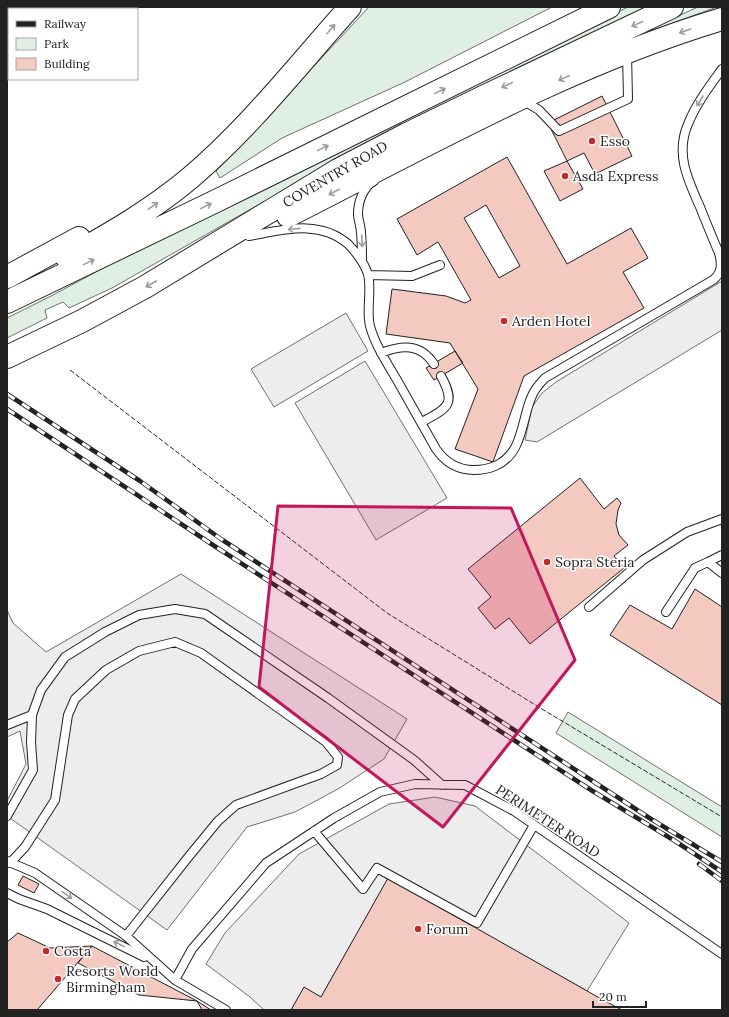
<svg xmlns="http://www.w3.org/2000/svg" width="729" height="1017" viewBox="0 0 729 1017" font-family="Lora,serif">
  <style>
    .green { fill: #e0efe3; stroke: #6f6f6f }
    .parking { fill: #ededed; stroke: #6f6f6f }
    .building { fill: #f3c9c0; stroke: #222; fill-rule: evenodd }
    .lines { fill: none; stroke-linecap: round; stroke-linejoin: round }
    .service-casing { stroke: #222; stroke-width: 10 }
    .trunk-casing { stroke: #222; stroke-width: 24 }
    .service { stroke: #fff; stroke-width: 8 }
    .trunk { stroke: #fff; stroke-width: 22 }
    .rail-casing { stroke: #222; stroke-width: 4.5 }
    .rail { stroke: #fff; stroke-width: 3; stroke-dasharray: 9; stroke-linecap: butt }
    .fence { stroke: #222; stroke-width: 1; stroke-dasharray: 5 2; stroke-linecap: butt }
    .oneway { stroke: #9c9c9c }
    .marked { fill: #c2185b; fill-opacity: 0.2; stroke: #c2185b; stroke-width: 3; stroke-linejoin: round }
    .poi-dot { fill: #c62828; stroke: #fff; stroke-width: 1.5 }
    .labels { text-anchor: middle; stroke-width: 3; stroke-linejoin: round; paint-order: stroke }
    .poi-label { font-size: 14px; fill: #222; stroke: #fff; text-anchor: start }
    .street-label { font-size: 14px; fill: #222; stroke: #fff }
  </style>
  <rect width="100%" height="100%" fill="#fff"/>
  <path class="green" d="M369,7H552L405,82L282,138L220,178L216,171Z
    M628,7H647L448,103L258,205L112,288L69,308L63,302L45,310L47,318L7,338V318L53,295L159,238Z
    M698,7H717L626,40Z
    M568,712L722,807V837L556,733Z"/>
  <path class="parking" d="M722,281V330L537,442L525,440L532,407L542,393L556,382Z
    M346,313L368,351L274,407L251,369Z
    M365,361L447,498L376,540L295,403Z
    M181,574L407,719L384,759L338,789L295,812L247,827L167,930L7,816V801L26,764L20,731L7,737V610L13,623L46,652Z
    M435,797L475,806L629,923L587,991L388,879L321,997L304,988L291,1010H264L250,997L206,964L225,933L299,854L389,804Z"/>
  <path class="building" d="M602,96L632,156L595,174L584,153L567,161L548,123Z
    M507,157L567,264L631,228L648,258L623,272L644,308L524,376L493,462L455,449L478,389L450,343L386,334L392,289L446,296L465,303L471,300L438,242L417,255L397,219ZM486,205L520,266L499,278L464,218Z
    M567,161L583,189L560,201L544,171Z
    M455,351L463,363L434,380L426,368Z
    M580,478L604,509L617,498L621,503L618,510L616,524L619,535L628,545L614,556L624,568L530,644L509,618L495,629L478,608L491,597L468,569Z
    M695,589L722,607V705L610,635L630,605L672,629Z
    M23,876L39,884L34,893L18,885Z
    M388,878L596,996L622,1010H291L304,987L321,997Z
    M18,933L50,948L92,946L78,963L139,995L197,1001L202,1010H7V942Z
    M92,946L197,1001L211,1010H37Z"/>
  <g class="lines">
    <g class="service-casing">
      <path id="service" d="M524,101L539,110L559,131L628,99L627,53
        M249,236C283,230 319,219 348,244C356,252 364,263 368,274C372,289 366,311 370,326C375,345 387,363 397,380C410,403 423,426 436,449C445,462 458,470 474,470C481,470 488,469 495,466C523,454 521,422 531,398C534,390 539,384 545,378L713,280C722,273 722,264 719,253C712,237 706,222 700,207C688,180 675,154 688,124C696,104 709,87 722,69
        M362,261C362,252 362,242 361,233C361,226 358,220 358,214C358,202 363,187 374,181
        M368,275L412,276L440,265
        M381,353C402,345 420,343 434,364
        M422,422C447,408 457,405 441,376
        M708,562L722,555
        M589,607L643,560L687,532L722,519
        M666,612L695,568L708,562L722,573
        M7,725L32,715
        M7,816L33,770L31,742L32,715L41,690L65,657L105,632L139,615L175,609L205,614L328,698L414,760L442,785
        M314,831L363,889L377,868L477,923L534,825
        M7,861L35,873L126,936L175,980L226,1010
        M10,863L25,847L55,800L68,715L75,699L106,670L139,651L175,642L201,653L326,742L338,757L337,765L321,774L236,805L218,821L190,855L126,936
        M7,893L19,899L47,909L144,957
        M175,980L192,949L266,863L334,818L380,792L415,784L465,785L514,811L722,954"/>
    </g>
    <g class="trunk-casing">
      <path id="trunk" d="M288,216C430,144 569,65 722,19
        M67,258C110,234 152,210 190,178C250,127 298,65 350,7
        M7,277L79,238
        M7,302L214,202L609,7
        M7,357L82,321L145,287L338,170L407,134L481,98L672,7"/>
    </g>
    <use href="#service" class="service"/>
    <use href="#trunk" class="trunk"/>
    <g class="rail-casing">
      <path id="rail" d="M7,394L140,481L221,539L651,819L722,862
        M7,409L216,547L591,790L675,841L722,872
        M699,864L722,881"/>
    </g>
    <use href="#rail" class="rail"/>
    <path class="fence" d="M70,370L387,613L537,706L722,817"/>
  </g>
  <defs><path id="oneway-shaft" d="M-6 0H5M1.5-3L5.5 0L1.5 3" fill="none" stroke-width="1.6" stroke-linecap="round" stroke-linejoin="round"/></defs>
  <g class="oneway">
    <use href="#oneway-shaft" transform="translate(637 24) rotate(155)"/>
    <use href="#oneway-shaft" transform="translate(331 29) rotate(-49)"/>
    <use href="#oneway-shaft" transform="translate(685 31) rotate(161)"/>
    <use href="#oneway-shaft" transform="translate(564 78) rotate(155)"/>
    <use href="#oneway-shaft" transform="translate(507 85) rotate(155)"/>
    <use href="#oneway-shaft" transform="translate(440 91) rotate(-26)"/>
    <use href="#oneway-shaft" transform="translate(700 101) rotate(121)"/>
    <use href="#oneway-shaft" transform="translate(323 148) rotate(-26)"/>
    <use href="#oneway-shaft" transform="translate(334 192) rotate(153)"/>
    <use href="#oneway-shaft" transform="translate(153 206) rotate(-35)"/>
    <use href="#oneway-shaft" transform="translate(206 206) rotate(-26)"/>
    <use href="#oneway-shaft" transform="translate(294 229) rotate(174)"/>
    <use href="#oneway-shaft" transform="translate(362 241) rotate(87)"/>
    <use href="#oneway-shaft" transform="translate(89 262) rotate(-26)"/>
    <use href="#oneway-shaft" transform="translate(151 284) rotate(150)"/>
    <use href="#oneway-shaft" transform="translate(67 895) rotate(35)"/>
    <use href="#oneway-shaft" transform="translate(119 944) rotate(-154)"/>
  </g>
  <path class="marked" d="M278,506L511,508L575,660L443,827L259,687Z"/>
  <g class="poi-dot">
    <circle cx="592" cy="141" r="4"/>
    <circle cx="565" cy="176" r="4"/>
    <circle cx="504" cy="321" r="4"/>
    <circle cx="547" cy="562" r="4"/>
    <circle cx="418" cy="929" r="4"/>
    <circle cx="46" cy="951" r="4"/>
    <circle cx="58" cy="979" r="4"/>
  </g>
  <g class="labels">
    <g class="poi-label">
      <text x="600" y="146">Esso</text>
      <text x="573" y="181">Asda Express</text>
      <text x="512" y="326">Arden Hotel</text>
      <text x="555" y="567">Sopra Steria</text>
      <text x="426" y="934">Forum</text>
      <text x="54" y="956">Costa</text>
      <text x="66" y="976">Resorts World<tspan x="66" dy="16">Birmingham</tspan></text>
    </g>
    <g class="street-label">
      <text transform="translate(335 174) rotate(-30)" y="5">COVENTRY ROAD</text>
      <text transform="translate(548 821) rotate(33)" y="5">PERIMETER ROAD</text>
    </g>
  </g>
  <rect width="729" height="1017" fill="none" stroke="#222222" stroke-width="16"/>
  <rect x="8" y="8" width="130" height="72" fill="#ffffff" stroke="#a7a7a7"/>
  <rect x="16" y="21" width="20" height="6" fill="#222222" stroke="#a7a7a7"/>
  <text x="44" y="28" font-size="12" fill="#222222">Railway</text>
  <rect x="16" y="38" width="20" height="12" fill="#e0efe3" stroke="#a7a7a7"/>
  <text x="44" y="48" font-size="12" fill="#222222">Park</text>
  <rect x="16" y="58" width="20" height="12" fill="#f3c9c0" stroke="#a7a7a7"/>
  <text x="44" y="68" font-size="12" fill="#222222">Building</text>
  <path d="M593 1001v6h53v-6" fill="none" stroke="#222222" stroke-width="2"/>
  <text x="599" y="1001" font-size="12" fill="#222222" stroke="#ffffff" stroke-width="3" paint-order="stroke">20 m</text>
</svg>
